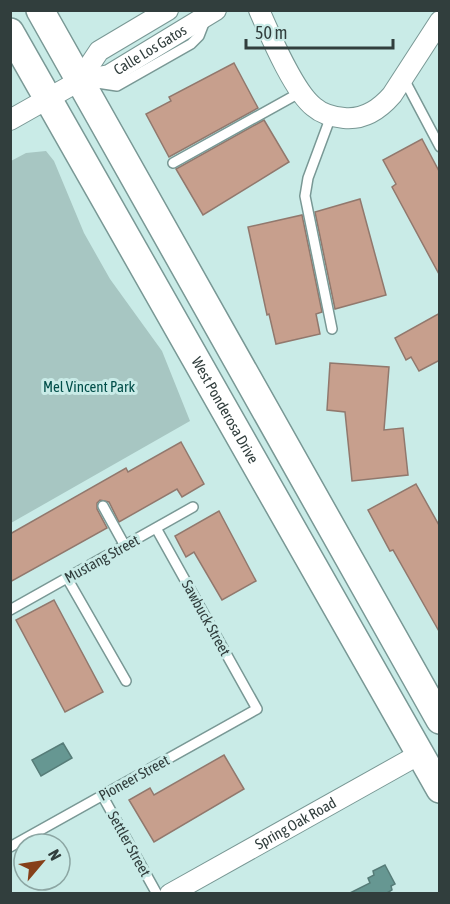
<svg xmlns="http://www.w3.org/2000/svg" width="450" height="904" viewBox="0 0 450 904" font-family="'Asap Condensed',sans-serif">
  <style>
    .green { fill: #a7c6c2 }
    .water { fill: #669792; stroke: #567c78; stroke-width: 1.5 }
    .building { fill: #c79f8d; stroke: #91786d; stroke-width: 1.5 }
    .lines { fill: none; stroke-linecap: round; stroke-linejoin: round }
    .service-casing { stroke: #799895; stroke-width: 12 }
    .minor-casing { stroke: #799895; stroke-width: 22 }
    .secondary-casing { stroke: #799895; stroke-width: 30 }
    .service { stroke: #fff; stroke-width: 9 }
    .minor { stroke: #fff; stroke-width: 20 }
    .secondary { stroke: #fff; stroke-width: 27 }
    .labels { text-anchor: middle; stroke-width: 6; stroke-linejoin: round; paint-order: stroke }
    .street-label { font-size: 15px; fill: #313e3d; stroke: #c9ebe7 }
    .park-label { font-size: 15px; fill: #004e49; stroke: #c9ebe7 }
  </style>
  <rect width="100%" height="100%" fill="#c9ebe7"/>
  <path class="green" d="M46,151L54,161L84,233L110,279L162,351L190,421L11,523V161L26,153Z"/>
  <path class="water" d="M63,743L72,758L41,776L32,760Z
    M385,865L395,884L391,886L392,890L387,893H350L370,883L368,878L374,875L373,871Z"/>
  <path class="building" d="M234,63L258,108L169,157L146,114L171,101L169,97Z
    M264,120L289,162L203,215L176,169Z
    M422,139L440,173V276L392,187L396,184L383,160Z
    M360,199L386,295L335,309L315,212Z
    M302,215L322,312L316,314L320,334L276,344L269,314L267,315L248,227Z
    M440,313V360L419,371L411,357L406,360L395,338Z
    M330,363L389,367L384,430L403,428L408,475L352,481L345,412L327,410Z
    M181,442L204,484L182,497L177,489L119,522L109,502L100,500L97,503V509L107,528L10,582V534L126,468L128,472Z
    M416,484L440,527V633L393,550L390,551L368,510Z
    M219,511L256,581L222,600L194,552L186,557L175,536Z
    M54,600L103,692L65,712L16,620Z
    M224,755L244,789L154,842L129,800L150,788L154,795Z"/>
  <g class="lines">
    <g class="service-casing">
      <path id="service" d="M404,79L440,147
        M97,83L117,86L191,44L199,36L206,18
        M331,116L308,178L305,196L332,329
        M173,163L301,92
        M103,506L125,546
        M67,578L126,681
        M10,610L193,507
        M102,795L157,894
        M10,847L257,709L156,528"/>
    </g>
    <g class="minor-casing">
      <g id="minor">
        <path d="M259,10C270,35 294,92 314,107C322,114 333,117 344,118C364,120 379,110 392,95L440,21"/>
        <path d="M79,81L99,51L168,10"/>
        <path id="s1" d="M10,120L79,81L109,75L216,10"/>
        <path id="s2" d="M170,894L420,754"/>
      </g>
    </g>
    <g class="secondary-casing">
      <g id="secondary">
        <path d="M40,10L440,720"/>
        <path id="s3" d="M10,32L440,789"/>
      </g>
    </g>
    <use href="#service" class="service"/>
    <use href="#minor" class="minor"/>
    <use href="#secondary" class="secondary"/>
  </g>
  <g class="labels">
    <g class="street-label">
      <text dy="5" stroke="none"><textPath href="#s1" startOffset="158">Calle Los Gatos</textPath></text>
      <text dy="5" stroke="none"><textPath href="#s3" startOffset="435">West Ponderosa Drive</textPath></text>
      <text transform="translate(102 559) rotate(-29)" y="5">Mustang Street</text>
      <text transform="translate(206 618) rotate(61)" y="5">Sawbuck Street</text>
      <text transform="translate(134 778) rotate(-29)" y="5">Pioneer Street</text>
      <text dy="5" stroke="none"><textPath href="#s2" startOffset="144">Spring Oak Road</textPath></text>
      <text transform="translate(129 844) rotate(61)" y="5">Settler Street</text>
    </g>
    <g class="park-label">
      <text x="89" y="392">Mel Vincent Park</text>
    </g>
  </g>
  <rect width="450" height="904" fill="none" stroke="#313e3d" stroke-width="24"/>
  <g transform="translate(42 862) rotate(61)"><circle r="28" fill="#c9ebe7" stroke="#8ca6a3" stroke-width="1.5"/>
  <path d="M0-4.5L10 22L0 15L-10 22Z" fill="#86401a"/>
  <text y="-9" font-size="16" font-weight="bold" text-anchor="middle" fill="#313e3d">N</text>
  </g>
  <path d="M246 39v9h147v-9" fill="none" stroke="#313e3d" stroke-width="3"/>
  <text x="255" y="39" font-size="18" fill="#313e3d" stroke="#c9ebe7" stroke-width="4.5" paint-order="stroke">50 m</text>
</svg>
